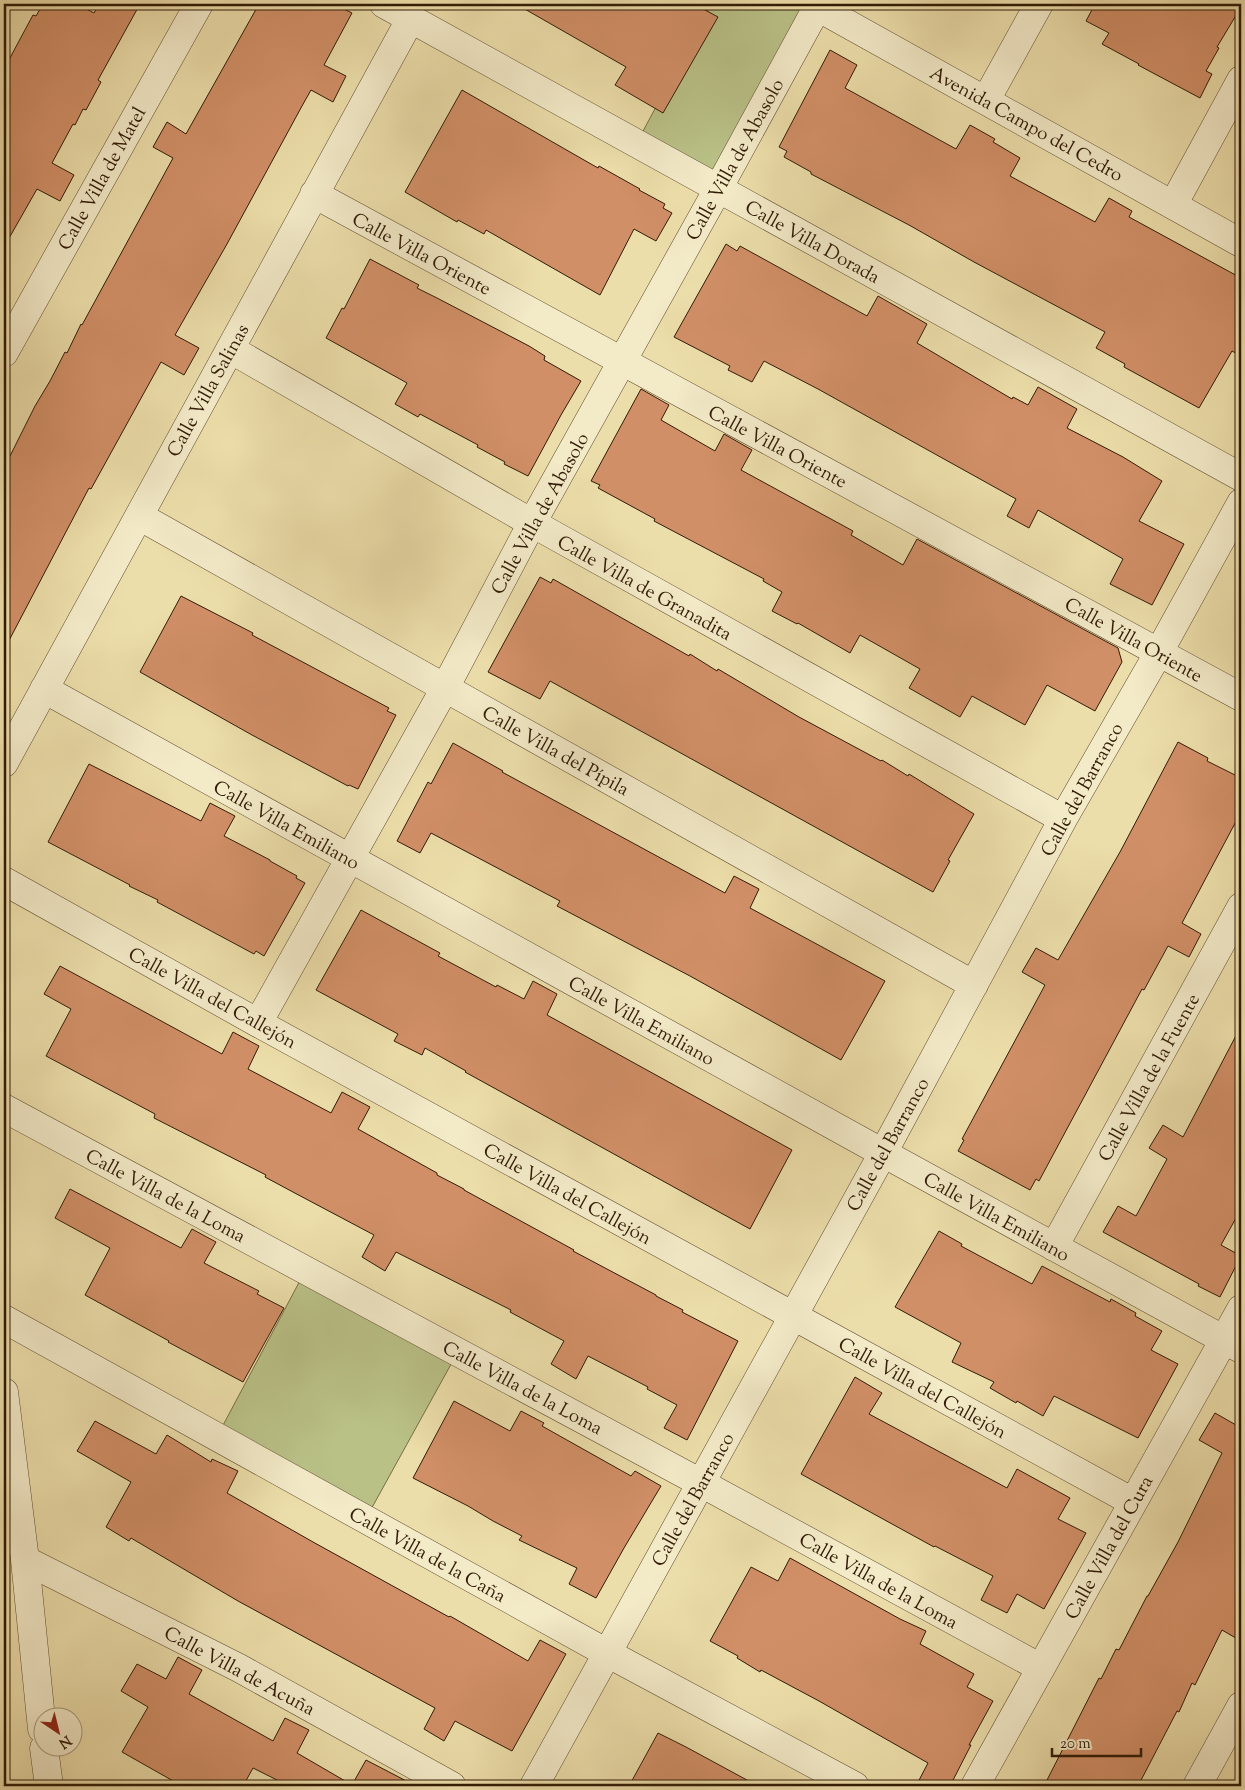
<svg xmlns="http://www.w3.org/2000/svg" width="1245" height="1790" viewBox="0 0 1245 1790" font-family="'Sorts Mill Goudy',serif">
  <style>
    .green { fill: #b9c187; stroke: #756e46 }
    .building { fill: #d18f67; stroke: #311b06 }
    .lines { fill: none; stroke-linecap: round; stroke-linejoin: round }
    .minor-casing { stroke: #604c2f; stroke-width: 29 }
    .tertiary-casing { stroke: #604c2f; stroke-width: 29 }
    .minor { stroke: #f3eac8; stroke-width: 28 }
    .tertiary { stroke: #f3eac8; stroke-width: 28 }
    .labels { text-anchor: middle; stroke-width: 4; stroke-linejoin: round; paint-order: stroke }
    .street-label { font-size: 19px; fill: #311b06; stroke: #f3eac8 }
  </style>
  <rect width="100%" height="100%" fill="#ecdeaa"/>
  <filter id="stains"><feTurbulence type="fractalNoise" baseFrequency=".004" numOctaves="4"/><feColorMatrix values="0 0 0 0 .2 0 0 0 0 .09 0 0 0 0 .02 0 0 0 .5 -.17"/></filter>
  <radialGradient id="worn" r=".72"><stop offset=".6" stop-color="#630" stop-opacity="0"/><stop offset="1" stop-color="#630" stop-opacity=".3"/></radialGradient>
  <path class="green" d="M711,4H798L808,9L716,175L642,133Z
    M303,1275L455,1357L369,1513L221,1429Z"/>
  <path class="building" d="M43,4H77L94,13L99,4H140L98,80L101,82L86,110L83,109L75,125L73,124L52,163L74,175L60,201L37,189L4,247V69L33,15L36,16Z
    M259,4H334L352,13L324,65L346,76L333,102L311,90L302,106L227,244L175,335L199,348L184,375L161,362L91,489L89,488L4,650V468L35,406L50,381L65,352L67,353L81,324L82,325L173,158L153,147L167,122L186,134Z
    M516,4H694L718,17L663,113L615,85L626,67Z
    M1095,4H1241V7L1217,47L1219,48L1206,71L1212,74L1200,98L1138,65L1139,64L1102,44L1109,33L1086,21Z
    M830,50L857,65L845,88L956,149L970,125L995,139L993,142L1020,158L1010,176L1095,222L1109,198L1132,211L1129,217L1241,278V356L1232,351L1199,408L1124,367L1125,364L1096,348L1105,332L974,262L909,225L811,174V172L784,157L787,151L779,147Z
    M462,90L577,156L598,168L599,166L640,189L639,190L665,204L663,208L672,213L656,241L634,229L600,295L486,230L484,234L458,220L457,222L405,192Z
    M726,244L737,251L740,246L867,316L878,296L927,324L917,343L1012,399L1013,397L1028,405L1038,387L1077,409L1067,428L1123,457L1162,481L1139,521L1184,544L1152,605L1110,584L1123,559L1038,510L1029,528L1007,516L1016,499L818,389L764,361L752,382L728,370L730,366L674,337Z
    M370,259L419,285L417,288L437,298L529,346L545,356L544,360L581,381L561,415L528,476L504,464L505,462L477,447L478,445L420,414L418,417L395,404L407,383L326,338L342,308L344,309Z
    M641,389L669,405L661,420L715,451L724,434L752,450L741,470L853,531L851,535L903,565L917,539L1118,648L1122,662L1095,711L1047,685L1025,725L972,696L960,717L909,688L920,669L860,635L850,653L798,623L797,624L772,611L782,592L763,581L764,579L654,521L655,519L598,488L600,485L591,481Z
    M540,577L551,583L553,579L689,656L690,654L717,671L718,669L799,717L881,761L882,760L908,776L909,774L974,814L948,860L950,861L933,892L550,681L540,699L488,672Z
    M181,596L253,633L252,635L389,708L387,711L396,715L358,789L349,785L348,786L252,735L140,672Z
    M1178,742L1208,758L1207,761L1241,778V812L1182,923L1201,934L1189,957L1168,946L1144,990L1142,989L1039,1181L1036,1179L1030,1190L958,1151L964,1140L962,1139L1045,985L1022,972L1036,948L1058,960L1120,852Z
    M453,743L503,771L502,772L725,893L734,876L759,889L750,908L885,981L841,1060L690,976L557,906L560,901L431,833L420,853L397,841L428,782L431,784Z
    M89,764L201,821L210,803L235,816L224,836L270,860V861L297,876L296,878L305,883L264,956L256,951L254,954L157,902L158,900L129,886L130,885L48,842Z
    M361,910L440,953L438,956L496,987L497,985L524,999L533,981L557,994L547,1015L792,1150L750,1229L465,1072L466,1071L425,1048L422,1055L394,1041L398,1034L316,990Z
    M60,966L222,1054L233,1032L259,1046L248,1069L331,1113L342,1092L370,1107L358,1129L437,1173V1175L464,1189V1190L574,1250L573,1251L656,1295V1296L683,1310L682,1312L738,1341L687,1440L664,1428L677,1405L647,1389L648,1387L588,1356L576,1379L551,1364L564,1341L510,1312L511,1310L396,1252L385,1271L362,1257L374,1235L291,1191L265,1177L266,1175L154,1118L155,1114L46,1056L71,1009L44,994Z
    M1241,1026V1209L1221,1245L1241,1256L1220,1297L1198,1286L1199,1284L1103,1232L1118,1206L1136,1216L1167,1159L1149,1148L1163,1125L1183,1137Z
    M70,1189L181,1248L192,1229L216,1242L204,1263L259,1291L257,1294L284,1308L243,1382L168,1342L169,1341L85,1295L110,1248L55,1218Z
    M939,1231L962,1244L961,1246L1032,1284L1042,1266L1110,1302L1111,1299L1136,1313L1135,1316L1162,1331L1151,1350L1178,1364L1138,1438L1054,1396L1043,1416L1017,1401L1016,1403L990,1388L994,1382L952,1362L961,1343L895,1307Z
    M855,1377L882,1393L869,1414L1007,1488L1017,1469L1070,1498L1058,1519L1086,1533L1044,1609L1017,1594L1007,1613L981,1600L993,1576L935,1546L934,1547L801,1474Z
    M454,1401L510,1431L521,1411L544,1423L542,1426L631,1476L635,1471L661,1486L624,1548L596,1598L569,1584L577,1568L519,1540L522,1536L493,1521L468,1506L413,1478Z
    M1215,1413L1236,1425L1241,1415V1641L1222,1630L1195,1685L1192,1683L1179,1712L1177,1711L1138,1786H1044L1099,1678L1101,1679L1116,1649L1119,1650L1147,1596H1148L1178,1542L1222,1453L1199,1440Z
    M95,1421L156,1454L167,1435L211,1462L212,1459L238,1471L227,1493L313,1542L449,1617L450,1616L528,1661L540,1640L566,1654L512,1751L455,1721L444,1741L424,1729L435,1708L238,1601L131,1538L129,1541L106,1527L131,1482L77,1451Z
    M790,1558L900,1619L926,1631L920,1644L974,1674L967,1687L993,1701L969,1745H971L950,1786H916L928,1763L819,1701L761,1670L760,1672L737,1658L738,1656L710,1641L751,1567L778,1581Z
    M178,1657L202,1670L189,1694L273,1741L285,1718L309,1730L297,1753L352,1785L366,1760L416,1786H289L253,1768L243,1786H182L122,1752L148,1707L121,1691L137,1664L166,1679Z
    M658,1733L686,1747L758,1786H629Z"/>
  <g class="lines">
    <g class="minor-casing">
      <path id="minor" d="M384,4L1241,477
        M986,100L1039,4
        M314,194L1241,697
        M1173,205L1241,80
        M230,349L532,523L1063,819
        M4,353L199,4
        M139,516L974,985
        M44,689L883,1153L1241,1349
        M4,763L411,18
        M4,881L258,1023L1133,1502
        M258,1023L445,688L532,523L718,189L819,4
        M4,1108L701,1483L1041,1668
        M1054,1247L1241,907
        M4,1319L607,1653L855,1786
        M4,1392L25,1560L42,1729
        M25,1560L239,1668L452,1786
        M44,1748L49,1786
        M534,1786L883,1153L1063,819L1159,652L1241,503
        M975,1786L1241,1309
        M1197,1786L1241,1706"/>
    </g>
    <g class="tertiary-casing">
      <path id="tertiary" d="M812,4L1241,243"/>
    </g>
    <use href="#minor" class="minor"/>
    <use href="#tertiary" class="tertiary"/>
  </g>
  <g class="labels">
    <g class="street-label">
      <text transform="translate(1027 123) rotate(29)" y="7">Avenida Campo del Cedro</text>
      <text transform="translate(734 159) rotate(-61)" y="7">Calle Villa de Abasolo</text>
      <text transform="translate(101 178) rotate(-61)" y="7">Calle Villa de Matel</text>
      <text transform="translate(813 241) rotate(29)" y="7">Calle Villa Dorada</text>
      <text transform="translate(422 253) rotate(28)" y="7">Calle Villa Oriente</text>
      <text transform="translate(207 390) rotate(-61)" y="7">Calle Villa Salinas</text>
      <text transform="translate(778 446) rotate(28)" y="7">Calle Villa Oriente</text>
      <text transform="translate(539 513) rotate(-61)" y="7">Calle Villa de Abasolo</text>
      <text transform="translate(645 587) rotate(29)" y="7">Calle Villa de Granadita</text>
      <text transform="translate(1134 639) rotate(29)" y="7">Calle Villa Oriente</text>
      <text transform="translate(556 750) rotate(29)" y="7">Calle Villa del Pípila</text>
      <text transform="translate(1081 789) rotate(-61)" y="7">Calle del Barranco</text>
      <text transform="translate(287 824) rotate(29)" y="7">Calle Villa Emiliano</text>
      <text transform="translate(213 997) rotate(29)" y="7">Calle Villa del Callejón</text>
      <text transform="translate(642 1020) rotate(29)" y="7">Calle Villa Emiliano</text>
      <text transform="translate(1148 1077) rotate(-61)" y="7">Calle Villa de la Fuente</text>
      <text transform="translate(887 1144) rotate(-61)" y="7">Calle del Barranco</text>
      <text transform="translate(568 1193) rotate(29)" y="7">Calle Villa del Callejón</text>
      <text transform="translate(166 1195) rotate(28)" y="7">Calle Villa de la Loma</text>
      <text transform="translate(997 1216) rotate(29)" y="7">Calle Villa Emiliano</text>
      <text transform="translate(523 1387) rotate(28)" y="7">Calle Villa de la Loma</text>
      <text transform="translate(923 1387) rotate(29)" y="7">Calle Villa del Callejón</text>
      <text transform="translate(692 1499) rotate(-61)" y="7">Calle del Barranco</text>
      <text transform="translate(1108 1547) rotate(-61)" y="7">Calle Villa del Cura</text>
      <text transform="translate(428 1554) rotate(29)" y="7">Calle Villa de la Caña</text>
      <text transform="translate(879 1580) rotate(29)" y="7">Calle Villa de la Loma</text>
      <text transform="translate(240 1670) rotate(28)" y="7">Calle Villa de Acuña</text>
    </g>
  </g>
  <rect width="1245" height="1790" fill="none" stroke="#ecdeaa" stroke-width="20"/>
  <rect x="5" y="5" width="1235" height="1780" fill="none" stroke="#311b06" stroke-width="2.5"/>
  <rect x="10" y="10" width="1225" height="1770" fill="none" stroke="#311b06"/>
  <g transform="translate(58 1732) rotate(145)"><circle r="24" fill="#f3eac8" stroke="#a5977a"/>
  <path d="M0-4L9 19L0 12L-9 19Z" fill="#8f2418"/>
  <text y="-8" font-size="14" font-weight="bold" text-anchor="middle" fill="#311b06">N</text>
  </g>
  <path d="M1052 1748v8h89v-8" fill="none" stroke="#311b06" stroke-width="2.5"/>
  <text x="1060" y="1748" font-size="15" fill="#311b06" stroke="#f3eac8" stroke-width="4" paint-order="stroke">20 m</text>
  <rect width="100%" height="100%" filter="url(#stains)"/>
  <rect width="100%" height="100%" fill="url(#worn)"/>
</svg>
